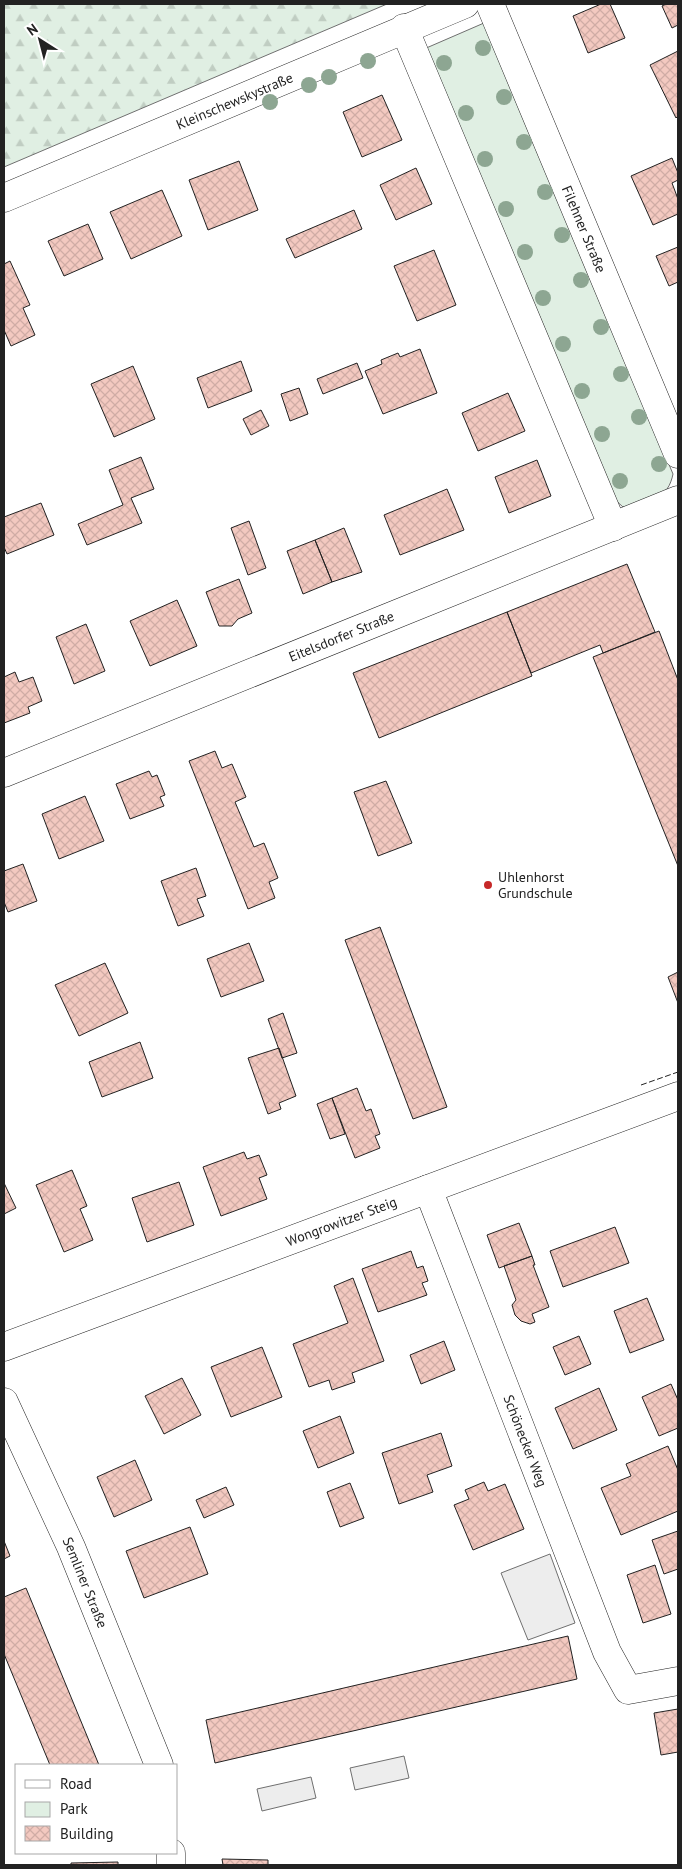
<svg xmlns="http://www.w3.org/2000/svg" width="682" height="1869" viewBox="0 0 682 1869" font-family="'PT Sans',sans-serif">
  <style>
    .green { fill: #e0efe3; stroke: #6f6f6f }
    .forest { fill: url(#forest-firs); stroke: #6f6f6f }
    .parking { fill: #ededed; stroke: #6f6f6f }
    .building { fill: url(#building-cross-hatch); stroke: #222 }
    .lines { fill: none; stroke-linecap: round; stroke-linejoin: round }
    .minor-casing { stroke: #222; stroke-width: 29 }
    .minor { stroke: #fff; stroke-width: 28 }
    .fence { stroke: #222; stroke-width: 1; stroke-dasharray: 6 2.5; stroke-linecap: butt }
    .tree { fill: #8da692 }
    .poi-dot { fill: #c62828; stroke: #fff; stroke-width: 2 }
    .labels { text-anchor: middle; stroke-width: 4; stroke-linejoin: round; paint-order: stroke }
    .street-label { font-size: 14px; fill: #222; stroke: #fff }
    .poi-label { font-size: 14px; fill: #222; stroke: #fff; text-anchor: start }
  </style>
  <defs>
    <pattern id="forest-firs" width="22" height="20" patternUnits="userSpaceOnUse" patternTransform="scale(1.25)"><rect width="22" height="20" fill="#e0efe3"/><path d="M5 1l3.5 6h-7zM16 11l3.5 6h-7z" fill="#c0cdc2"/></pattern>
    <pattern id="building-cross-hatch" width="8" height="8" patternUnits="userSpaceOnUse" patternTransform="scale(1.25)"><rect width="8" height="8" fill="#f3c9c0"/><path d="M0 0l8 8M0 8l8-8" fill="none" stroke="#d0aca5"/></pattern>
  </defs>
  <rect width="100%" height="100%" fill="#fff"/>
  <path class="green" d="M484,23L673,474C672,479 670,485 667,489C660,497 634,505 623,507L612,497L424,49Z"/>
  <path class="forest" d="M4,4H387L4,167Z"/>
  <path class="parking" d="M550,1554L575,1623L528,1640L501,1573Z
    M404,1756L409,1778L355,1790L350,1768Z
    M311,1777L316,1798L262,1811L257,1789Z"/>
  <path class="building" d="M601,4H610L625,38L588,53L573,16Z
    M666,4H678V25L672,28L662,6Z
    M678,51V116L676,118L650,65Z
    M382,95L402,140L362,157L343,112Z
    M672,158L678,173V180L672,183L678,199V214L653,225L631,176Z
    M239,161L258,210L208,230L189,180Z
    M416,168L432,204L396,220L380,185Z
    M162,190L182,236L131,259L110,212Z
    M354,210L362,229L295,258L286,239Z
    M88,224L103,259L64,276L48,241Z
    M678,247V282L669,286L656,256Z
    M434,250L456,305L417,321L394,266Z
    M10,261L30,305L23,308L35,335L11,346L4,330V264Z
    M420,349L437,393L383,414L365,371L382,364L381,360L398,353L400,357Z
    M241,361L252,391L208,408L197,378Z
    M357,363L363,378L323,394L317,379Z
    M133,366L155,419L114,437L91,384Z
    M299,388L308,414L290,421L281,394Z
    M508,393L525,431L478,451L462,413Z
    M261,410L269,426L251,435L243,419Z
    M141,457L154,489L131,498L142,523L87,545L78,524L123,505L109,470Z
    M537,460L551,496L509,513L495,477Z
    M447,489L464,530L400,555L384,515Z
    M41,503L54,535L7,554L4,547V517Z
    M249,521L266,568L248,575L231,528Z
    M344,528L362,572L332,582L315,540Z
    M315,540L332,582L303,594L287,551Z
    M627,564L655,632L603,653L600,645L531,673L507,612Z
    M239,579L252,613L238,619L232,626H219L206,592Z
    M177,600L197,646L150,666L130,621Z
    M507,612L532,676L379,738L353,673Z
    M86,624L105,671L74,684L56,637Z
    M659,631L678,680V866L593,657Z
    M15,672L19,682L33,677L42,701L28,707L30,713L4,723V677Z
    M215,751L222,768L232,764L246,797L235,802L254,847L264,843L278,878L269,882L275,898L248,909L189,761Z
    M149,771L152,777L157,775L165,795L160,797L164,806L130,819L116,784Z
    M386,781L412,843L378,856L354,792Z
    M85,796L104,841L59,859L42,814Z
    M23,864L37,901L8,912L4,902V871Z
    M196,868L206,896L197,899L204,916L178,926L161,881Z
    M380,927L447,1107L413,1119L345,940Z
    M249,943L264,981L221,997L207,959Z
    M105,963L128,1013L79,1036L55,985Z
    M678,972V1003L668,977Z
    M283,1013L297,1053L282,1058L268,1019Z
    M140,1042L153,1078L102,1097L89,1062Z
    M279,1048L296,1096L279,1103L281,1109L268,1114L248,1058Z
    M357,1088L366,1111L371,1109L380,1134L375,1136L380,1148L355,1158L332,1098Z
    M332,1098L345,1134L330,1139L317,1104Z
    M244,1152L247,1159L259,1155L267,1175L259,1178L267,1199L221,1216L203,1167Z
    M72,1170L87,1206L80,1209L93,1240L64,1252L36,1185Z
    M179,1182L194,1225L147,1242L132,1198Z
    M4,1183L16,1208L4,1214Z
    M519,1223L532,1256L499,1268L487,1235Z
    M615,1227L629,1263L563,1287L550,1251Z
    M411,1251L417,1268L423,1266L428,1281L422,1283L427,1295L378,1312L362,1269Z
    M532,1256L535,1265H533L549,1307L532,1314L535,1322L530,1324L521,1321L515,1315L512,1305L516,1300L504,1266Z
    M353,1278L384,1361L352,1373L355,1382L332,1390L329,1380L309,1387L293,1344L348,1323L334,1286Z
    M647,1298L664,1340L630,1353L614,1311Z
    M579,1336L591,1364L565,1375L553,1347Z
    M444,1341L455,1370L421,1384L410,1355Z
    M262,1347L282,1397L231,1417L211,1367Z
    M182,1378L201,1415L164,1434L145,1396Z
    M671,1384L678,1400V1428L659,1436L642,1397Z
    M599,1388L617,1430L573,1449L555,1408Z
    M340,1416L354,1453L318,1468L303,1431Z
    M441,1433L452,1466L427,1475L433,1492L399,1504L382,1453Z
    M668,1446L678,1470V1511L621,1535L601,1488L631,1476L626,1464Z
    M135,1460L152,1500L114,1517L97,1477Z
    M484,1482L488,1491L505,1484L524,1529L473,1550L454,1505L469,1499L465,1490Z
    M350,1483L364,1518L340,1527L327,1492Z
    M226,1487L234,1505L204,1518L196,1500Z
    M190,1527L208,1574L144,1598L126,1551Z
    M678,1531V1569L664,1574L652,1540Z
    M4,1541L10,1556L4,1559Z
    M655,1565L671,1614L643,1623L627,1575Z
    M26,1588L99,1765H50L4,1654V1597Z
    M568,1636L577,1679L215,1763L206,1720Z
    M678,1709V1752L661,1755L654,1713Z
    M222,1859L268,1860V1865H223Z
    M118,1862V1865H71V1863Z"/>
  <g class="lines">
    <g class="minor-casing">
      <g id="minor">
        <path id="s1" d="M490,4L678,454"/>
        <path d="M404,28L613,527"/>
        <path id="s2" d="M4,198L465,4"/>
        <path id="s3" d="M4,773L678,500"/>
        <path id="s4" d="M428,1189L607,1652L628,1690L678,1681"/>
        <path id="s5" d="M4,1347L678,1096"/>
        <path id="s6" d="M4,1402L71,1547L159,1765"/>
        <path d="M171,1853V1865"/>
      </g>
    </g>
    <use href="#minor" class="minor"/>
    <path class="fence" d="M641,1085L678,1072"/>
  </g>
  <g class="tree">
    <circle cx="483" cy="48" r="8"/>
    <circle cx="368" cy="61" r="8"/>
    <circle cx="444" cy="63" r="8"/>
    <circle cx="329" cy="77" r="8"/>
    <circle cx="309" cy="85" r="8"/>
    <circle cx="504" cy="97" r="8"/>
    <circle cx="270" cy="102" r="8"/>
    <circle cx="466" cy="113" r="8"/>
    <circle cx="524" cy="142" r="8"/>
    <circle cx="485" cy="159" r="8"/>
    <circle cx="545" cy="192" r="8"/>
    <circle cx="506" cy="209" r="8"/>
    <circle cx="562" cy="235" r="8"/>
    <circle cx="525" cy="252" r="8"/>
    <circle cx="581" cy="280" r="8"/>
    <circle cx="543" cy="298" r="8"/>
    <circle cx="601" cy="327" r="8"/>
    <circle cx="563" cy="344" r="8"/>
    <circle cx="621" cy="374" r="8"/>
    <circle cx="582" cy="391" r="8"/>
    <circle cx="639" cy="417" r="8"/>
    <circle cx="602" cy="434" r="8"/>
    <circle cx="659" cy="464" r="8"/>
    <circle cx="620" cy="481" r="8"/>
  </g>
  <circle class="poi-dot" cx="488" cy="885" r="5"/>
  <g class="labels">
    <g class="street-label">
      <text dy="5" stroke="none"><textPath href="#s2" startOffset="250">Kleinschewskystraße</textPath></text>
      <text dy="5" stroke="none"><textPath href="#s1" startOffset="244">Filehner Straße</textPath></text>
      <text dy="5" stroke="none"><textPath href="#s3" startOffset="364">Eitelsdorfer Straße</textPath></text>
      <text dy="5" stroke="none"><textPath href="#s5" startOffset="360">Wongrowitzer Steig</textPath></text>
      <text dy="5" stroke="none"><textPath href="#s4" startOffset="270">Schönecker Weg</textPath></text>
      <text dy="5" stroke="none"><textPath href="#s6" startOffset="198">Semliner Straße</textPath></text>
    </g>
    <g class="poi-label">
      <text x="498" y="882">Uhlenhorst<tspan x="498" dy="16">Grundschule</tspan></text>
    </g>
  </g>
  <rect width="682" height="1869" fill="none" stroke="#222222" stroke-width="10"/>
  <rect x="15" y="1764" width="162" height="90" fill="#ffffff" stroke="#a7a7a7"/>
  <rect x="25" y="1780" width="25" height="8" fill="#ffffff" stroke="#a7a7a7"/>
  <text x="60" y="1789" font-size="15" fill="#222222">Road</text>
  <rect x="25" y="1802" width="25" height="15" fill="#e0efe3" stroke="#a7a7a7"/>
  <text x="60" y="1814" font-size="15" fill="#222222">Park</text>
  <rect x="25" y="1826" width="25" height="15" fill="url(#building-cross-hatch)" stroke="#a7a7a7"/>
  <text x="60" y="1839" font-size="15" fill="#222222">Building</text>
  <g transform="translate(40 40) rotate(324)" stroke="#ffffff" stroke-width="4" paint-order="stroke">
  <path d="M0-4L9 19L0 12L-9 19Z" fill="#222222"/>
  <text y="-8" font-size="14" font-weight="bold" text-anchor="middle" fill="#222222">N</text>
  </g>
</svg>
